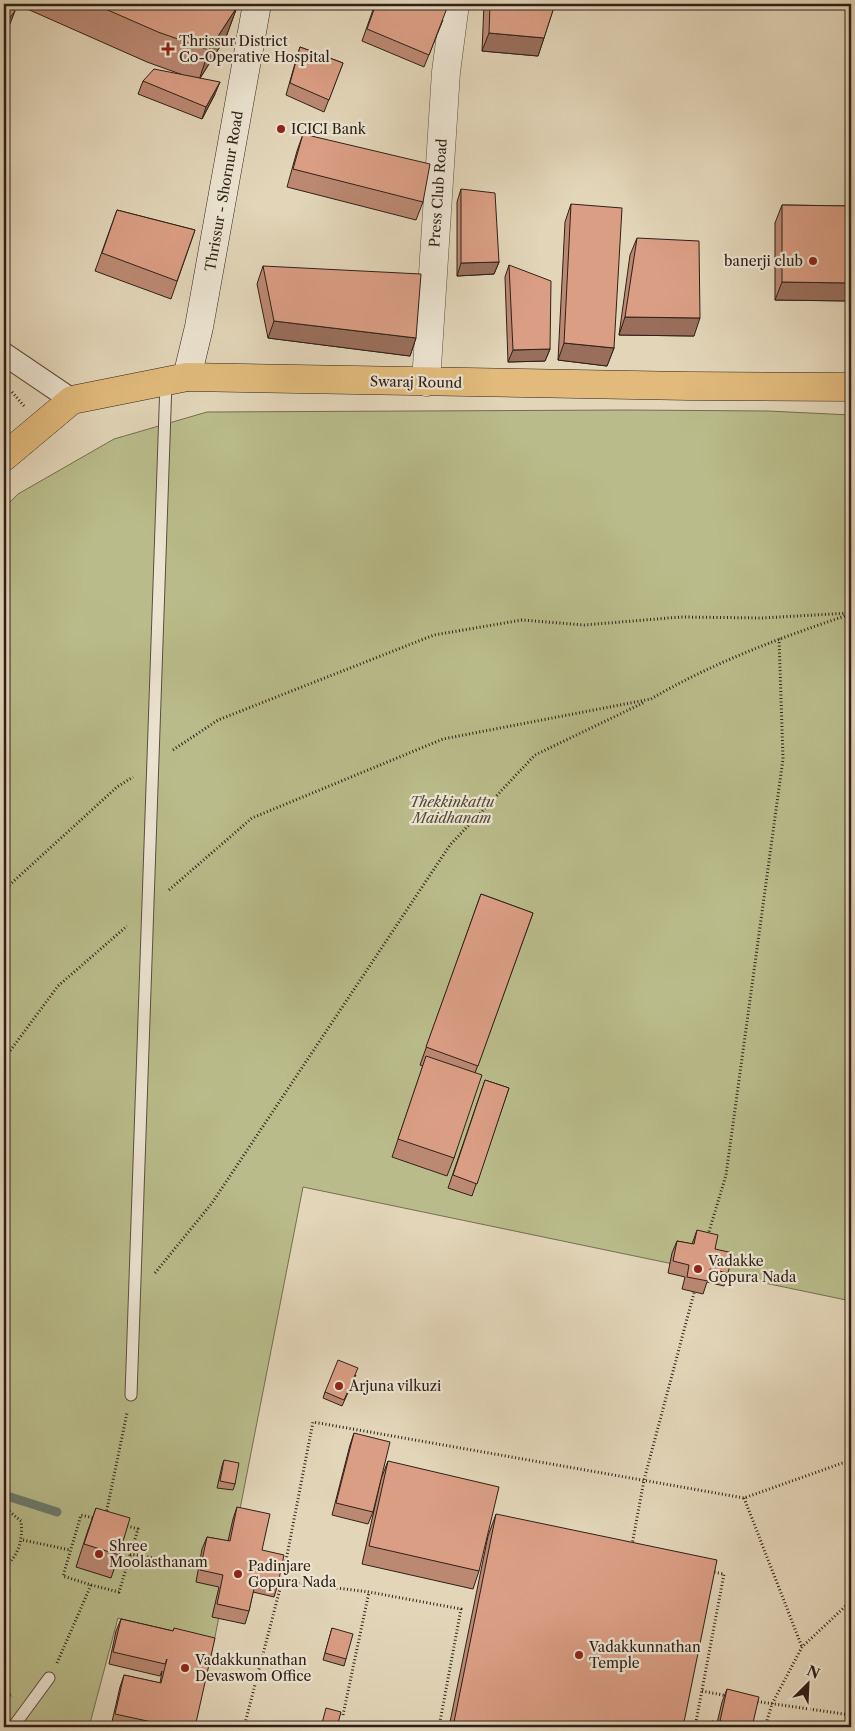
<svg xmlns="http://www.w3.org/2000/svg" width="855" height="1731" viewBox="0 0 855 1731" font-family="'Libre Caslon Text',serif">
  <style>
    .green { fill: #b9bc8a; stroke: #746e51 }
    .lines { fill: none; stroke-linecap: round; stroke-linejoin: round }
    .stream { stroke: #6d7c6f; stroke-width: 9 }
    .service-casing { stroke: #5c4d40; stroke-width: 13 }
    .minor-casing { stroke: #5c4d40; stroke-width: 24 }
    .tertiary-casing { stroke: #5c4d40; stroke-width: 29 }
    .secondary-casing { stroke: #302018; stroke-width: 29 }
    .primary-casing { stroke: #302018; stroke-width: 29 }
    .path { stroke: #302018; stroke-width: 3; stroke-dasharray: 1 2.5; stroke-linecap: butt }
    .service { stroke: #ece4d1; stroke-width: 11 }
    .minor { stroke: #ece4d1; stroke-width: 22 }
    .tertiary { stroke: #ece4d1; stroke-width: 28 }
    .secondary { stroke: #ece4d1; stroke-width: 28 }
    .primary { stroke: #e1ba7c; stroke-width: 28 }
    .wall { fill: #bb8872; stroke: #302018 }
    .shaded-wall { fill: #996f5c; stroke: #302018 }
    .building { fill: #da9e84; stroke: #302018 }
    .poi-dot { fill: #8f2418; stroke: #ece4d1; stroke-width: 2 }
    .labels { text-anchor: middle; stroke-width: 4.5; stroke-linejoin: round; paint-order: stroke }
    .poi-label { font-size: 14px; fill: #302018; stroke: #ece4d1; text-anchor: start }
    .street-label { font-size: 14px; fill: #302018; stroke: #ece4d1 }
    .park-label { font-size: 14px; font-style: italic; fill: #524734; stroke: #ece4d1 }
  </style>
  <rect width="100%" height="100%" fill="#e2d5b8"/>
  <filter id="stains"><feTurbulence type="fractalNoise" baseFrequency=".004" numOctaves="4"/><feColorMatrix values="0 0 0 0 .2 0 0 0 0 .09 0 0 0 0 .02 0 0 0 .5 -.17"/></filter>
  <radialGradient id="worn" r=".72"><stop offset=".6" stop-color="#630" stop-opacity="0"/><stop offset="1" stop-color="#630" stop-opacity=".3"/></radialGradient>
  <path class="green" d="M626,410L768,411L851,415V1301L303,1187L214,1642L118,1618L89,1727H4V508L18,494L114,439L207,412Z"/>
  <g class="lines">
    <path class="stream" d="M4,1495L57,1512
      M4,1591H6"/>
    <g class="service-casing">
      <path id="service" d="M131,1395L166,382
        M13,1727L49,1678"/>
    </g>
    <g class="minor-casing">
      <path id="minor" d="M4,354L72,400"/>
    </g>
    <g class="tertiary-casing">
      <path id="tertiary" d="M426,382L446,72L455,4"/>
    </g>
    <g class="secondary-casing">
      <path id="secondary" d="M187,377L199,327L257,4"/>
    </g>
    <g class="primary-casing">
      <path id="primary" d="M4,457L72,400L187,377L688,386L851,387"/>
    </g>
    <path class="path" d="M12,392L24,406
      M173,750L218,720L434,635L522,620L584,625L681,617L762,618L850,613
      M4,890L117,787L133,777
      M169,890L252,818L443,739L651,699C714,662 782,637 851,614
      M4,1059L58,986L127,926
      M708,1235L726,1175L783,759L779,638
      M155,1273L212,1203L450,845L535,755L645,702
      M744,1498L802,1647
      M4,1507L21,1521C23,1540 19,1555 4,1568
      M106,1514L127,1413
      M23,1540L70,1550
      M632,1545L644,1480L695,1289
      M130,1554L201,1566
      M281,1581L369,1592L461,1609L439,1727
      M91,1585L119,1592L138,1529L124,1525
      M57,1663L91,1585L63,1576L81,1515L94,1518
      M702,1691L728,1696
      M4,1698L11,1695
      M754,1701L851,1715
      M343,1715L369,1592
      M244,1727L282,1581L313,1422L744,1498L851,1460
      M695,1727L724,1574L713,1572
      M765,1727L772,1704L802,1647L851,1601"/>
    <use href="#service" class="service"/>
    <use href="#minor" class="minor"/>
    <use href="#tertiary" class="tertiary"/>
    <use href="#secondary" class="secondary"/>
    <use href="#primary" class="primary"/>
  </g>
  <path class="wall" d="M16,4H230L237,7L226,37L200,78L215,94L202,119L138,94L143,81L183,75L147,62Z
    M375,4L443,20L424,67L362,41Z
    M484,4H555L538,56L482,51Z
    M616,4H641L640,8Z
    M300,47L343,63L324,112L286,95L296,60Z
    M303,134L423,202L416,220L287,187L297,151Z
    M461,189L499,262L494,274L457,276V202Z
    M571,204L614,348L607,366L558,360L565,222Z
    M782,205L851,206V301L775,300V223Z
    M117,210L195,230L171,299L95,271Z
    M637,238L694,336L619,335L630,255Z
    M509,265L550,349L545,361L508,362L505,277Z
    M263,266L416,338L410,356L268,338L257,284Z
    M481,894L533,913L475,1073L454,1158L447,1176L392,1157L423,1066L420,1065Z
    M485,1080L509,1088L472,1196L448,1188Z
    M697,1230L715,1249L728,1273L724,1286L707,1282L703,1294L682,1289L685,1277L668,1273L672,1253L677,1241L692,1244Z
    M356,1375L342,1406L323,1398L325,1392Z
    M354,1433L373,1512L368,1524L332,1515L350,1445Z
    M224,1460L235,1484L233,1490L217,1488L222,1466Z
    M388,1461L479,1571L473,1589L362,1564L381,1479Z
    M237,1507L278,1584L274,1597L253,1592L249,1611L245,1624L212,1617L219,1587L196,1582L202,1549L207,1537L228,1541L233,1519Z
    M96,1508L119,1555L111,1578L76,1567L88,1530Z
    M496,1514L683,1727H449L488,1536Z
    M121,1619L173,1631L195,1727H117L111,1726L120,1687L124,1675L160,1683L162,1671L160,1676L109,1664L116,1631Z
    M332,1628L346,1659L344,1666L323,1660Z
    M727,1689L752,1727H710L712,1721L717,1723L722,1702Z"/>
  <path class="shaded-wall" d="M237,7L226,37L199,80L209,50Z
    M15,11L10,24L4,32V25Z
    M489,33L544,38L538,56L482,51Z
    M220,82L215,94L202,119L206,107Z
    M499,262L494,274L457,276L461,263Z
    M782,282L851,283V301L775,300Z
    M625,317L700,318L694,336L619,335Z
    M274,321L416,338L410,356L268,338Z
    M564,343L614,348L607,366L558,360Z
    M550,349L545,361L508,362L513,350Z"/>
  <path class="building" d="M4,4H5L15,11L4,25Z
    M94,4H230L237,7L209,50L158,32Z
    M376,4H435L447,8L429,55L367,29Z
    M490,4H555L544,38L489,33Z
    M300,47L343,63L329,100L290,83Z
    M154,69L220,82L206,107L143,81Z
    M303,134L430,164L423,202L293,169Z
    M461,189L495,193L499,262L461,263Z
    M571,204L622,208L614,348L564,343Z
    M782,205L851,206V283L782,282Z
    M117,210L195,230L177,281L102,253Z
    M637,238L699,241L700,318L625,317Z
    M509,265L551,281L550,349L513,350Z
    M263,266L421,274L416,338L274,321Z
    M481,894L533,913L478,1066L426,1047Z
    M426,1056L482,1075L454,1158L398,1139Z
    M485,1080L509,1088L477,1184L453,1175Z
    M697,1230L718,1235L715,1249L733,1253L728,1273L710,1269L708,1281L687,1277L689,1265L673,1261L677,1241L694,1244Z
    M338,1360L358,1368L344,1400L325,1392Z
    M354,1433L390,1442L373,1512L336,1503Z
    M224,1460L239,1463L235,1484L220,1481Z
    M388,1461L499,1487L479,1571L369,1546Z
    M237,1507L270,1514L262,1550L284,1555L278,1584L256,1580L249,1611L217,1604L223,1575L200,1570L207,1537L230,1541Z
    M96,1508L130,1518L119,1555L84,1544Z
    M496,1514L717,1560L683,1727H453Z
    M121,1619L173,1631L174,1628L215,1638L195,1727H175L115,1714L124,1675L161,1683L167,1659L165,1664L113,1652Z
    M332,1628L353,1634L346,1659L325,1653Z
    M727,1689L759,1697L752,1727H748L720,1721Z
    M326,1708L341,1712L337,1727H321Z
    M712,1721L732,1727H711Z
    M95,1724L108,1727H94Z"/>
  <g class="poi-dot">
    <path d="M165.5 41.5h5v5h5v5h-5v5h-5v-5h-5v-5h5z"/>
    <circle cx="281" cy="129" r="5"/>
    <circle cx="813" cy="261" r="5"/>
    <circle cx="698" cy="1269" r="5"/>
    <circle cx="339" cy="1386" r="5"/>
    <circle cx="99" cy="1554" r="5"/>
    <circle cx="238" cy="1574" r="5"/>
    <circle cx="579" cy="1655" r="5"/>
    <circle cx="185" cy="1668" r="5"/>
  </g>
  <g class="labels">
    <g class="poi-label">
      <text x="179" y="46">Thrissur District<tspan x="179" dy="16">Co-Operative Hospital</tspan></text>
      <text x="291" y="134">ICICI Bank</text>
      <text x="803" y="266" text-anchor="end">banerji club</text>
      <text x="708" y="1266">Vadakke<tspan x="708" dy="16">Gopura Nada</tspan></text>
      <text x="349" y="1391">Arjuna vilkuzi</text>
      <text x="109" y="1551">Shree<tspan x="109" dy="16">Moolasthanam</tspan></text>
      <text x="248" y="1571">Padinjare<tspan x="248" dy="16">Gopura Nada</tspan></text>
      <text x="589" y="1652">Vadakkunnathan<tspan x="589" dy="16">Temple</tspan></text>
      <text x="195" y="1665">Vadakkunnathan<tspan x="195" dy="16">Devaswom Office</tspan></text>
    </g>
    <g class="street-label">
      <text transform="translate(224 191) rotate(-80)" y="5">Thrissur - Shornur Road</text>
      <text transform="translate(438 193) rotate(-86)" y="5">Press Club Road</text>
      <text transform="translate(416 382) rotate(1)" y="5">Swaraj Round</text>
    </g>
    <g class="park-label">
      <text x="452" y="807">Thekkinkattu<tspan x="452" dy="16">Maidhanam</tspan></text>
    </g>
  </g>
  <rect width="855" height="1731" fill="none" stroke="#e2d5b8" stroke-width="20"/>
  <rect x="5" y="5" width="845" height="1721" fill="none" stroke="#302018" stroke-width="2.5"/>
  <rect x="10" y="10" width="835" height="1711" fill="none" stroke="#302018"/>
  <g transform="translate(808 1684) rotate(24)" stroke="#ece4d1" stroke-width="4" paint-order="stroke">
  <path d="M0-4L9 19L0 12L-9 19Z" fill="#302018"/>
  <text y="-8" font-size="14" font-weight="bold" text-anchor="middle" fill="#302018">N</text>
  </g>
  <rect width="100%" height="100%" filter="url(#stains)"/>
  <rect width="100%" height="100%" fill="url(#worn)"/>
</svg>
